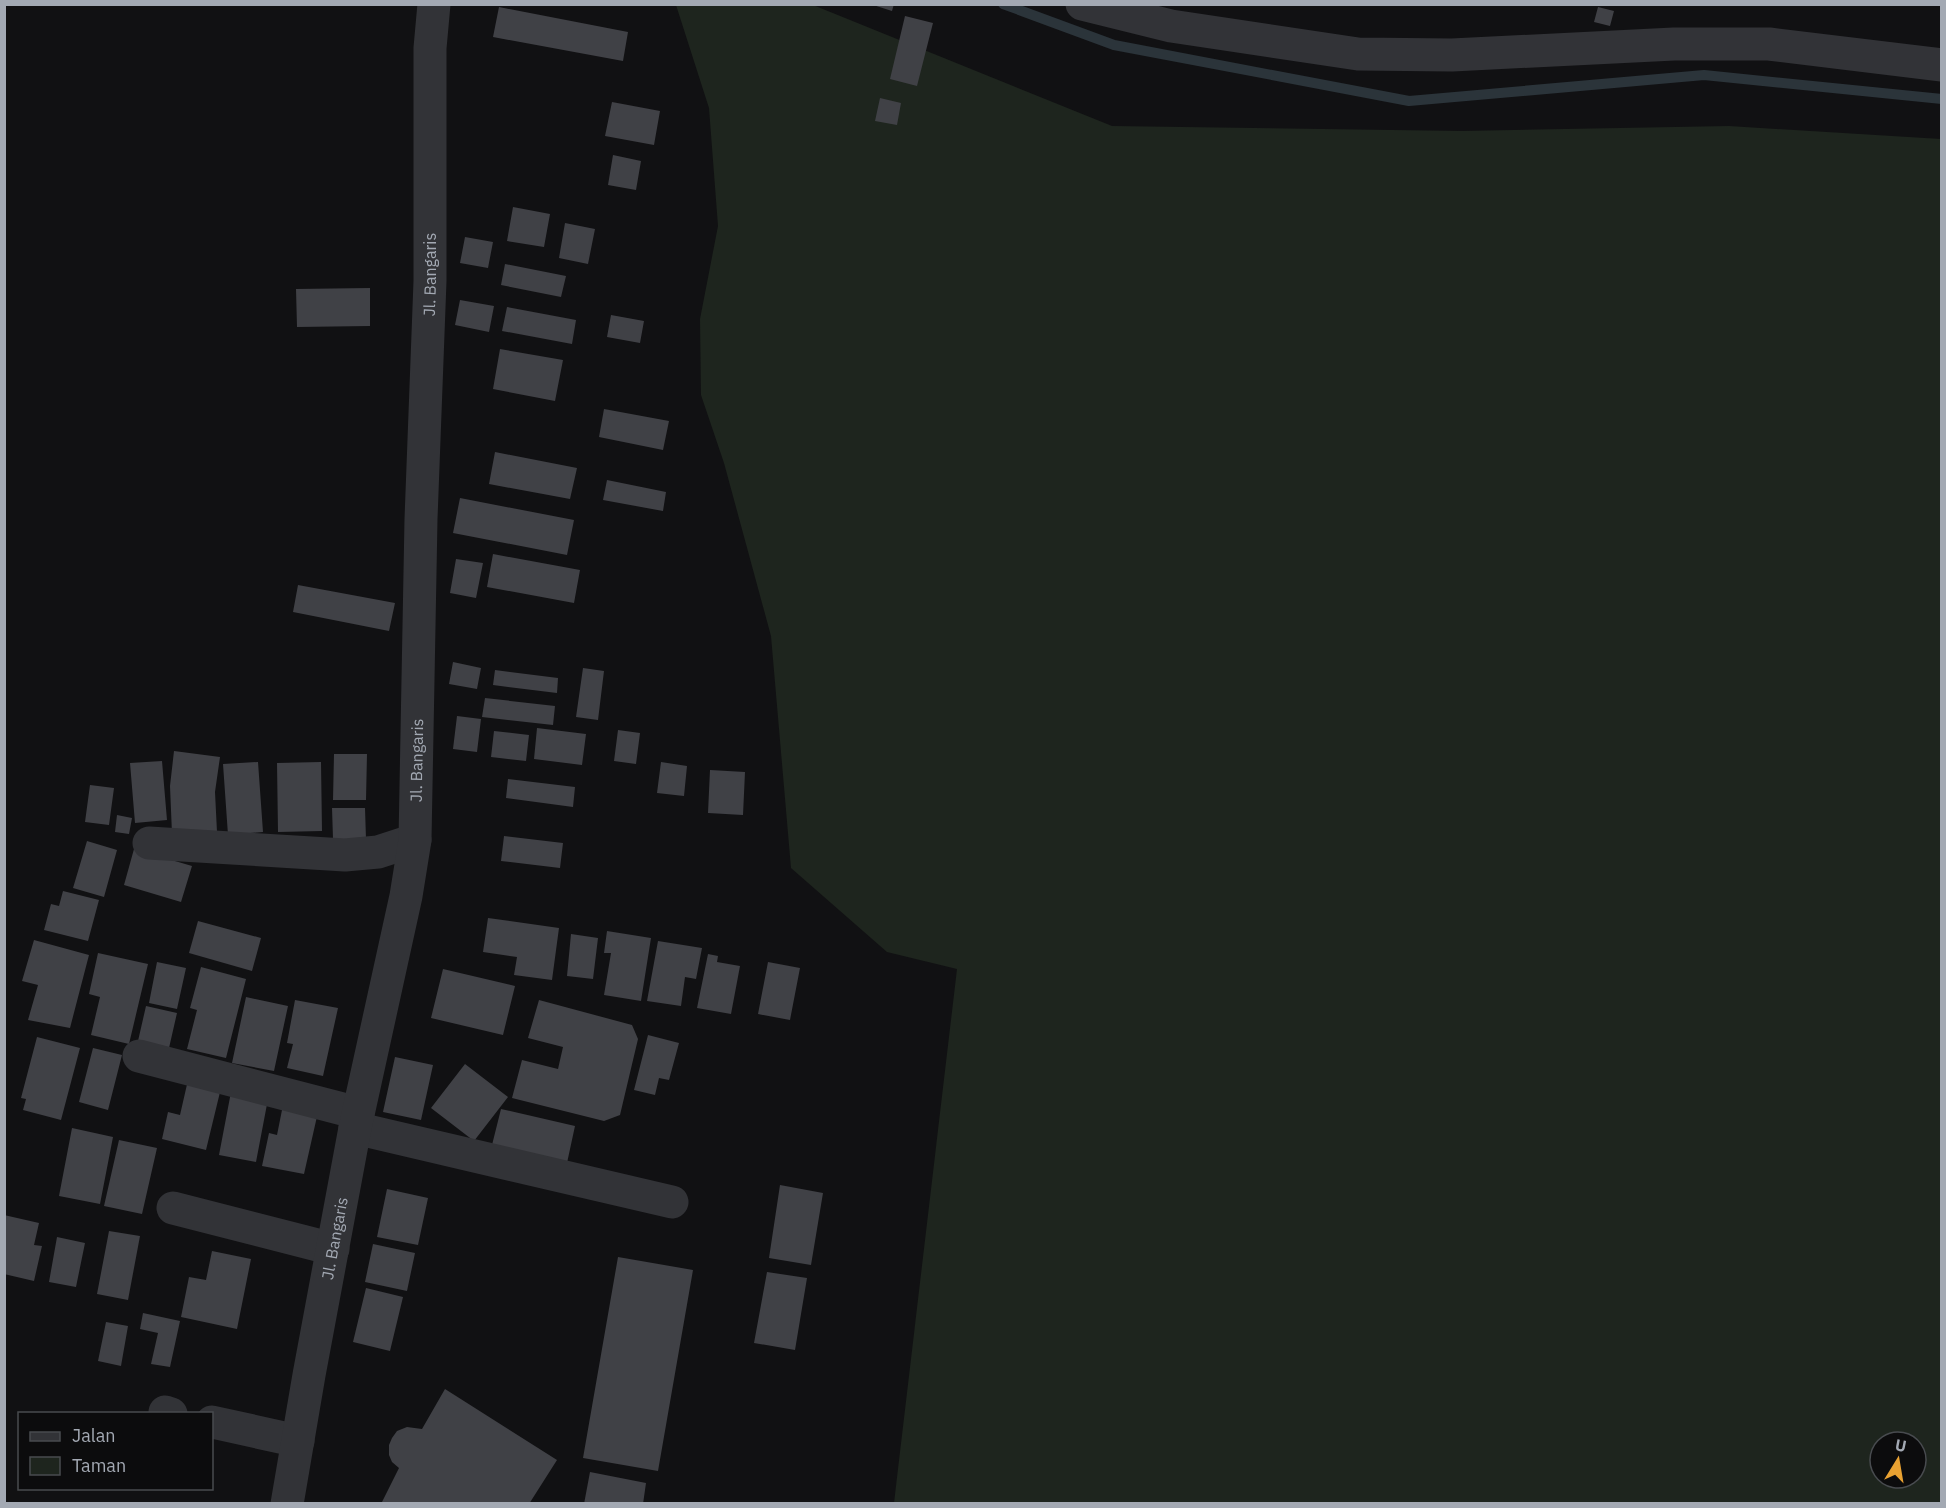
<svg xmlns="http://www.w3.org/2000/svg" width="1946" height="1508" viewBox="0 0 1946 1508" font-family="'IBM Plex Sans',sans-serif">
  <style>
    .green { fill: #1e251e; fill-rule: evenodd }
    .lines { fill: none; stroke-linecap: round; stroke-linejoin: round }
    .stream { stroke: #2b343a; stroke-width: 10 }
    .building { fill: #404146 }
    .minor { stroke: #323337; stroke-width: 33 }
    .labels { text-anchor: middle; stroke-width: 4.5; stroke-linejoin: round; paint-order: stroke }
    .street-label { font-size: 16px; fill: #a3a9b3; stroke: #0c0c0d }
  </style>
  <rect width="100%" height="100%" fill="#111113"/>
  <path class="green" d="M676,5H813L1112,126L1462,131L1729,126L1941,139V1503H894L957,969L887,952L791,868L771,636L724,463L701,395L700,319L718,226L709,108ZM1880,1442H1916V1478H1880Z"/>
  <g class="lines">
    <path class="stream" d="M1003,4L1114,45L1409,101L1704,75L1942,99"/>
  </g>
  <path class="building" d="M870,4H894L892,11Z
    M499,7L628,32L623,61L493,37Z
    M1598,7L1614,11L1610,26L1594,22Z
    M905,16L933,23L917,86L890,79Z
    M880,98L901,103L897,125L875,121Z
    M612,102L660,111L654,145L605,136Z
    M613,155L641,161L636,190L608,185Z
    M513,207L550,214L544,247L507,241Z
    M565,223L595,229L588,264L559,258Z
    M465,237L493,242L488,268L460,263Z
    M505,264L566,276L561,297L501,285Z
    M370,288V326L297,327L296,289Z
    M460,300L494,306L489,332L455,325Z
    M507,307L576,320L572,344L502,331Z
    M611,315L644,321L640,343L607,337Z
    M500,349L563,360L555,401L493,389Z
    M604,409L669,421L663,450L599,437Z
    M495,452L577,468L570,499L489,484Z
    M607,480L666,492L663,511L603,500Z
    M460,498L574,520L567,555L453,533Z
    M493,554L580,570L574,603L487,587Z
    M456,559L483,563L476,598L450,593Z
    M298,585L395,603L389,631L293,612Z
    M453,662L481,668L477,689L449,684Z
    M583,668L604,671L598,720L576,717Z
    M495,670L558,678L557,693L493,685Z
    M485,698L555,706L553,725L482,717Z
    M457,716L481,719L477,752L453,749Z
    M537,728L586,734L582,765L534,759Z
    M618,730L640,733L636,764L614,761Z
    M494,731L529,735L526,761L491,757Z
    M174,751L220,757L215,792L217,832L172,834L170,786Z
    M334,754H367L366,800H333Z
    M162,761L167,820L135,823L130,763Z
    M258,762L263,832L228,835L223,764Z
    M321,762L322,831L278,832L277,763Z
    M661,762L687,766L684,796L657,793Z
    M710,770L745,772L743,815L708,813Z
    M508,779L575,787L573,807L506,798Z
    M90,785L114,788L109,825L85,822Z
    M332,808H365L366,839H333Z
    M117,815L132,818L129,834L115,832Z
    M504,836L563,843L560,868L501,861Z
    M87,841L117,850L104,897L73,888Z
    M134,849L192,866L181,902L124,885Z
    M63,891L99,900L88,941L44,930L51,904L59,906Z
    M488,918L559,928L552,980L514,975L517,957L483,952Z
    M198,921L261,938L252,971L189,953Z
    M607,931L651,938L641,1001L604,995L611,953H604Z
    M571,934L598,938L593,979L567,976Z
    M34,940L89,955L70,1028L28,1020L38,985L22,981Z
    M658,941L702,948L696,979L685,977L681,1006L647,1001Z
    M98,953L148,964L129,1044L91,1035L100,997L89,994Z
    M708,954L718,956L717,962L740,966L731,1014L697,1008Z
    M157,962L186,968L177,1009L149,1003Z
    M768,962L800,968L790,1020L758,1014Z
    M201,967L246,979L226,1058L187,1049L197,1010L190,1008Z
    M443,969L515,986L503,1035L431,1018Z
    M246,997L288,1006L274,1071L232,1063Z
    M295,1000L338,1008L323,1076L287,1068L293,1044L287,1043Z
    M539,1000L632,1025L638,1039L620,1115L604,1121L512,1098L522,1060L558,1069L563,1047L528,1038Z
    M146,1006L177,1013L169,1048L138,1041Z
    M648,1035L679,1043L669,1080L659,1078L655,1095L634,1090Z
    M37,1037L80,1048L61,1120L23,1110L26,1099L21,1098Z
    M93,1048L122,1055L108,1110L79,1102Z
    M395,1057L433,1065L421,1120L383,1112Z
    M465,1064L508,1097L474,1141L431,1108Z
    M188,1080L221,1088L206,1150L162,1139L168,1112L180,1115Z
    M231,1092L268,1099L256,1162L219,1155Z
    M283,1105L318,1112L304,1174L262,1166L269,1133L277,1135Z
    M501,1109L575,1126L567,1163L492,1145Z
    M72,1128L113,1137L100,1204L59,1196Z
    M119,1140L157,1148L142,1214L104,1206Z
    M780,1185L823,1193L811,1265L769,1258Z
    M387,1189L428,1198L418,1245L377,1237Z
    M4,1215L39,1223L34,1245L42,1246L34,1281L4,1274Z
    M109,1231L140,1236L128,1300L97,1294Z
    M57,1237L85,1243L76,1287L49,1282Z
    M373,1244L415,1253L407,1291L365,1282Z
    M212,1251L251,1259L237,1329L181,1317L189,1277L206,1280Z
    M618,1257L693,1270L658,1471L583,1458Z
    M767,1272L807,1278L795,1350L754,1343Z
    M366,1288L403,1297L390,1351L353,1342Z
    M143,1313L180,1321L170,1367L151,1364L158,1333L140,1329Z
    M106,1322L128,1326L121,1366L98,1361Z
    M445,1389L557,1460L529,1504H381L399,1468L392,1462L389,1455V1445L392,1438L397,1431L407,1427L422,1429Z
    M590,1472L646,1483L643,1504H584Z"/>
  <g class="lines">
    <g class="minor">
      <path d="M1082,4L1171,26L1358,54L1452,55L1674,44H1769L1942,65"/>
      <path d="M149,843L345,855L378,852L415,840"/>
      <path d="M139,1056L358,1113"/>
      <path d="M355,1128L672,1202"/>
      <path d="M173,1208L333,1249"/>
      <path d="M165,1412L171,1414"/>
      <path d="M212,1422L298,1441"/>
      <path id="s1" d="M287,1504L309,1375L355,1128L406,896L415,840L421,519L430,281V48L434,4"/>
    </g>
  </g>
  <g class="labels">
    <g class="street-label">
      <text dy="6" stroke="none"><textPath href="#s1" startOffset="1242">Jl. Bangaris</textPath></text>
      <text dy="6" stroke="none"><textPath href="#s1" startOffset="756">Jl. Bangaris</textPath></text>
      <text dy="6" stroke="none"><textPath href="#s1" startOffset="270">Jl. Bangaris</textPath></text>
    </g>
  </g>
  <rect width="1946" height="1508" fill="none" stroke="#a3a9b3" stroke-width="12"/>
  <rect x="18" y="1412" width="195" height="78" fill="#0c0c0d" stroke="#484b4f" stroke-width="1.5"/>
  <rect x="30" y="1432" width="30" height="9" fill="#323337" stroke="#484b4f" stroke-width="1.5"/>
  <text x="72" y="1442" font-size="18" fill="#a3a9b3">Jalan</text>
  <rect x="30" y="1457" width="30" height="18" fill="#1e251e" stroke="#484b4f" stroke-width="1.5"/>
  <text x="72" y="1472" font-size="18" fill="#a3a9b3">Taman</text>
  <g transform="translate(1898 1460) rotate(11)"><circle r="28" fill="#0c0c0d" stroke="#484b4f" stroke-width="1.5"/>
  <path d="M0-4.5L10 22L0 15L-10 22Z" fill="#e9a232"/>
  <text y="-9" font-size="16" font-weight="bold" text-anchor="middle" fill="#a3a9b3">U</text>
  </g>
</svg>
